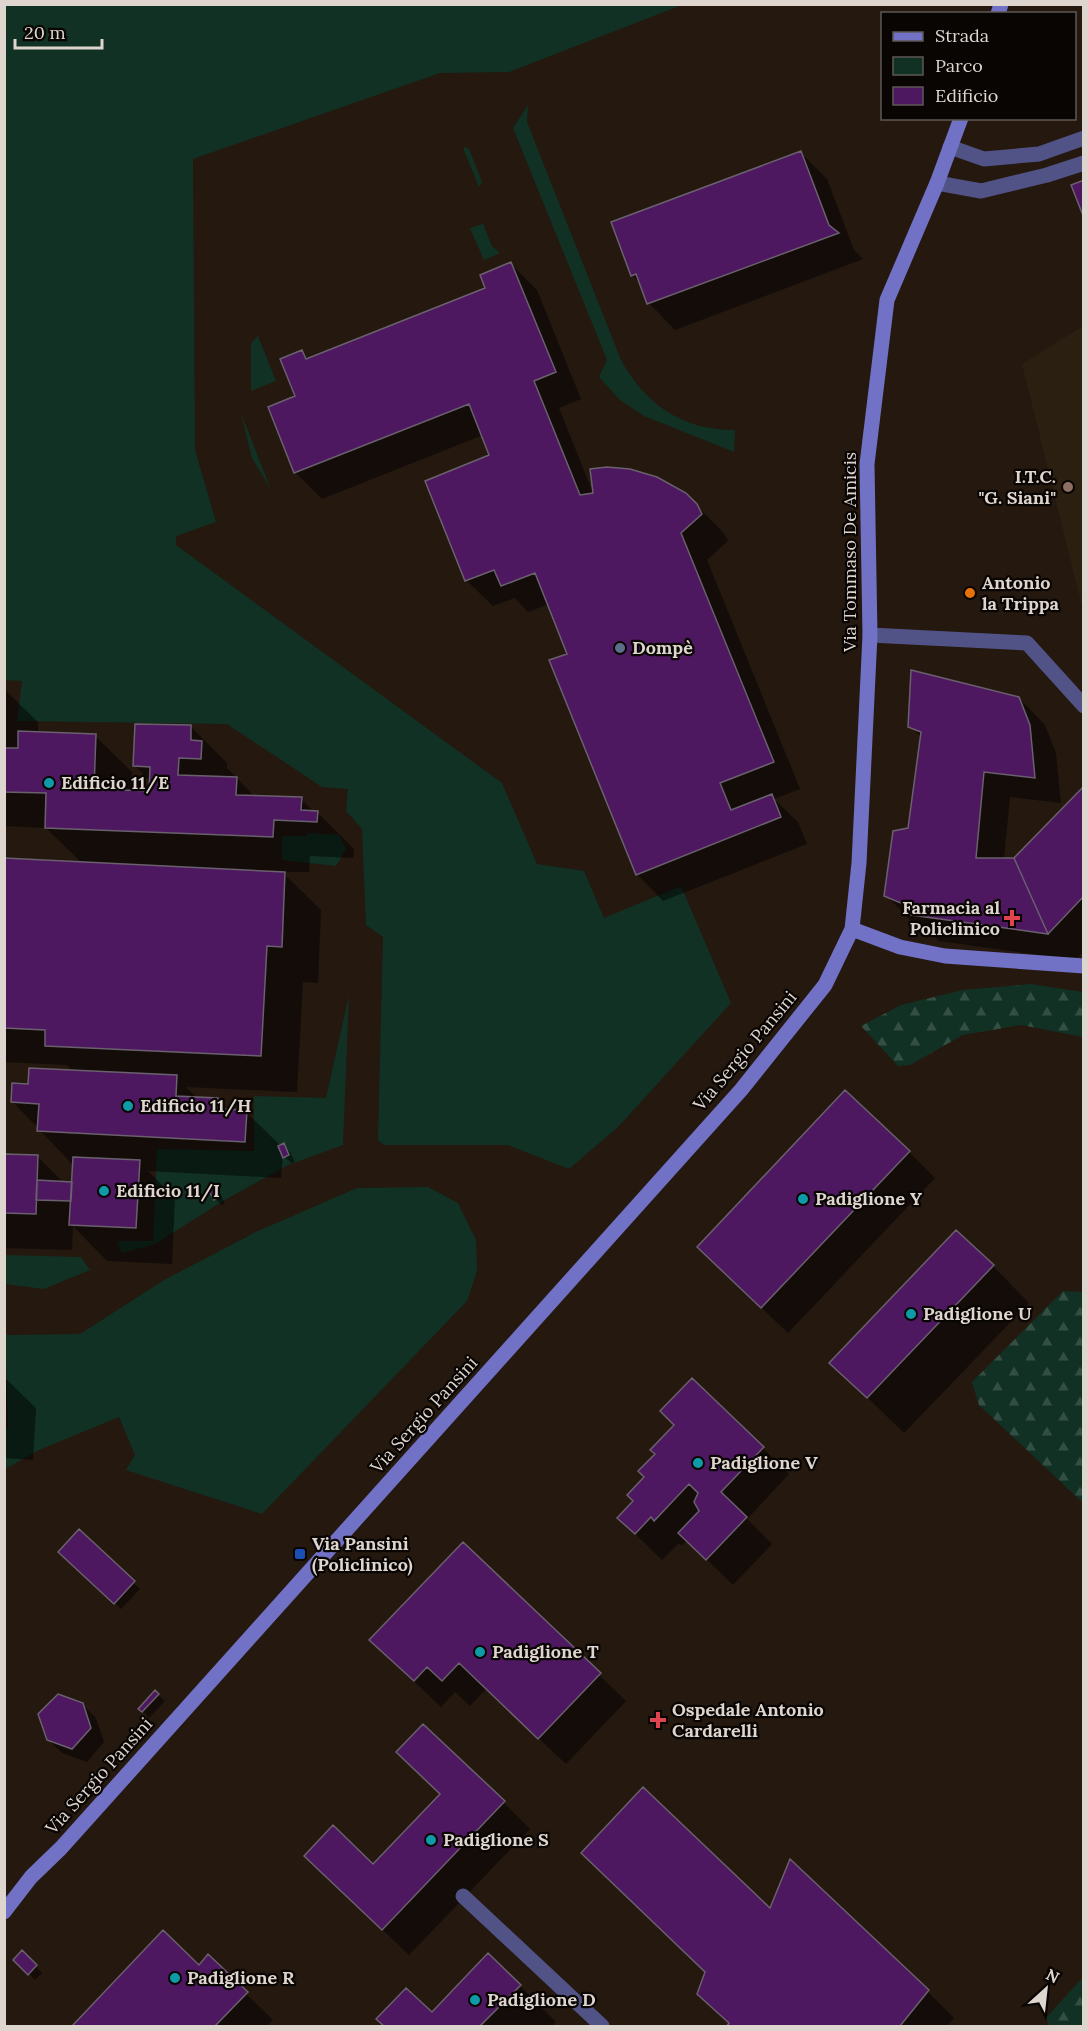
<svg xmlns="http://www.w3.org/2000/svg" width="1088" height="2031" viewBox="0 0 1088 2031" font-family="Lora,serif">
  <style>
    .education { fill: #2b1f11 }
    .green { fill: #113124 }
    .forest { fill: url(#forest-firs) }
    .shadow { fill: #0007 }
    .building { fill: #4d185f; stroke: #6a606e; stroke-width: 1.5 }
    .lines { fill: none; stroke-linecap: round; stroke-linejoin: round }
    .pedestrian { stroke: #515386; stroke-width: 15 }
    .minor { stroke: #515386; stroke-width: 15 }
    .secondary { stroke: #7171c5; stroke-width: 15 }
    .education-dot { fill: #8d6e63; stroke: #090503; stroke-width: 2 }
    .food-dot { fill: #e8710a; stroke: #090503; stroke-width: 2 }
    .service-dot { fill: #5c6f8a; stroke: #090503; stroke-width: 2 }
    .culture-dot { fill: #0f9aa8; stroke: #090503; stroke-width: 2 }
    .health-dot { fill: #e0444e; stroke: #090503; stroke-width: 2 }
    .transit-dot { fill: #1a4fb4; stroke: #090503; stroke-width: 2 }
    .labels { text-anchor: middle; stroke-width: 4.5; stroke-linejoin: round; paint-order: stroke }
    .poi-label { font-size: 18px; font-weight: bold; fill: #ded5cf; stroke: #090503; text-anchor: start }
    .street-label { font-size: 18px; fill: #ded5cf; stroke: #090503 }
  </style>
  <defs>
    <pattern id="forest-firs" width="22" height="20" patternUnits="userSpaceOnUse" patternTransform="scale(1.5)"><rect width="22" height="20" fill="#113124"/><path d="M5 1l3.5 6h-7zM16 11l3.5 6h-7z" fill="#334e43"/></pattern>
  </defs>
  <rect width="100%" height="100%" fill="#24180f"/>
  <path class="education" d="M1083,326L1084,329L1083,611L1022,364Z"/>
  <path class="green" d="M4,5H682L509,72L440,73L193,159L195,450L216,522L176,536V545L502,783L537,864L584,871L604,918L681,886L731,1003L618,1127L569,1169L508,1145H384L378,1140L383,937L366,925L362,829L346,811L348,789L322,787L227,724L17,721L22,681L4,680Z
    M528,105L527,122L621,360C646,405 682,430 735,430L734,452L644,416L620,400L599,377L607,360L513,128Z
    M466,147L469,149L482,182L479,187L463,148Z
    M483,224L492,246L500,253L484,260L470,228Z
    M258,336L276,381L251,391V346L252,342Z
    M241,413L271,490L252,458Z
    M307,833L339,835L346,849L336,866L282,860V836H306Z
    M349,995L343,1145L288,1165L223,1201L155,1244L122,1253L117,1241H153L157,1149L254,1151V1096L326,1098Z
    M428,1187L458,1203L476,1240L477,1271L467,1301L262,1514L126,1470L135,1455L119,1417L39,1450L5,1469V1429L8,1428L5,1333L8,1335L80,1334L164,1280L258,1231L357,1188Z
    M5,1255L81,1257L90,1270L44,1289L5,1284Z"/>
  <path class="forest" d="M1031,984L1083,992V1037L1021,1025L963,1035L910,1065L898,1066L861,1026L901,1005L963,990Z
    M1063,1291L1083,1292V1503L979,1405L972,1382Z
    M1083,1977V2026H1049L1046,2018Z"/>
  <path class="shadow" d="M801,153L827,179L854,250L863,259L675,330L649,303L642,285L632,275L613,223Z
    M511,264L537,290L581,399L559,408L593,493L685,494L723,532L728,541L707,560L800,789L774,799L798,822L807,844L663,901L637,874L569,655L549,604L528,612L515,598L493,606L466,580L491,456L483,435L322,499L295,472L297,397L302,352L309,360L487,289Z
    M4,689L38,722V733L95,736L132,772L131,792L151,793V782L135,766L191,727L227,763V768L255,797L301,799L314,812H317L354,849L353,858L310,856L309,872H282L321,910L318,983L303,982L297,1092L186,1087L198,1099L218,1100L229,1111L246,1112L281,1146L284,1145L290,1152L295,1162L291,1163L283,1155L281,1178L148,1171L175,1198L172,1264L107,1261L73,1226L72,1250L4,1248V1155L37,1156L64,1183L73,1185L74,1166L13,1102L30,1086L73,1071L67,1065L4,1062V859L82,863L46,828L4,826Z
    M1019,698L1045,725L1056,753L1061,803L1010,797L1004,859H1014L1084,788V951L1075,960L939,941L927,928L912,922L886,895L910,829L922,738L910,726Z
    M909,1152L935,1178L788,1333L725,1273Z
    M212,1187L219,1193L225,1203L222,1205L215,1199Z
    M993,1266L1029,1303L904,1433L831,1362Z
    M4,1377L36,1408L33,1460L4,1458Z
    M763,1448L789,1474L747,1519L772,1544L733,1585L687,1540L682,1546L679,1543L662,1560L619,1518Z
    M79,1531L140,1589L121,1609L60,1552Z
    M463,1544L626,1701L566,1764L486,1689L470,1706L455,1692L441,1707L398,1666Z
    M155,1692L165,1701L149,1718L140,1708Z
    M82,1704L96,1718L104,1742L87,1762L62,1753L48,1739Z
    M441,1794L503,1802L530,1829L409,1955L333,1882L373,1866Z
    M771,1910L927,1991L954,2018L947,2026H729L730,2024L699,1993Z
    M22,1953L42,1973L35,1980L15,1960Z
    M208,1957L273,2020L267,2026L75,2025L199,1967Z
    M520,1986L556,2022L552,2026H386L378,2019L432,2014Z"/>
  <path class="building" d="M801,151L829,225L839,233L647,304L636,274L631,276L611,222Z
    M1084,180V218L1071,185Z
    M511,262L556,372L534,381L580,495L593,493L590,469L607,467L630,469L657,477L686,493L697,504L702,514L681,533L774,762L720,783L731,810L772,794L781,817L636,875L549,660L567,654L535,573L501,586L494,570L465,581L425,481L489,455L469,404L294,473L268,407L295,396L280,359L302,350L306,359L485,288L480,275Z
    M911,670L1019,697L1030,725L1035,778L984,772L976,858H1014L1048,934L911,915L901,903L884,896L893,831L908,828L921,732L908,727Z
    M135,724L191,725V740L202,741L201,759L179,758L178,775L237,777L236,795L302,797L301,810L318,811L317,822L274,820L273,837L45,828L46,793L4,792V748H18V731L96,734L94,789L149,791L150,767L133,766Z
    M1084,786V896L1048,934L1014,858Z
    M4,858L285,872L282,947L267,946L261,1056L45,1046V1030L4,1028Z
    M29,1068L177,1075L176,1096L218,1098V1109L247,1110L245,1142L37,1131L39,1104L11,1102L12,1083L28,1084Z
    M845,1090L910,1151L761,1308L697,1247Z
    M284,1143L289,1155L283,1158L278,1146Z
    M4,1154L38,1155L36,1214L4,1213Z
    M73,1157L140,1160L136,1228L69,1225Z
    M37,1180L72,1182L71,1201L36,1200Z
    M213,1185L220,1196L214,1200L207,1188Z
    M956,1230L994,1265L867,1398L829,1363Z
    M692,1378L764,1447L721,1492L747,1517L706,1560L678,1533L699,1511L694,1502L698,1493L689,1484L654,1521L651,1517L635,1534L617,1518L633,1501L627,1495L644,1477L638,1471L655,1454L650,1450L674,1425L660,1411Z
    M79,1529L135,1581L114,1604L58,1552Z
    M463,1542L601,1673L538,1739L459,1663L442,1681L427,1667L414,1681L369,1640Z
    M155,1690L159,1694L142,1712L138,1709Z
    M58,1694L83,1703L91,1728L72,1749L47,1740L38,1714Z
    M423,1724L505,1801L382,1930L304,1856L333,1825L373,1864L440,1794L396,1752Z
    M643,1787L770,1908L790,1859L929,1990L900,2026H727L729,2023L697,1994L705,1972L581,1853Z
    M163,1930L199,1965L208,1954L248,1992L215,2026H75L73,2025Z
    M22,1950L37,1965L28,1975L13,1960Z
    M488,1953L521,1985L480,2026H384L376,2019L406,1988L432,2012Z"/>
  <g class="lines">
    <path class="pedestrian" d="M463,1896L602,2026"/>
    <path class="minor" d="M950,147L984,159L1039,154L1084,138
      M937,183L981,191L1047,175L1084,163
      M870,635L1027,643L1084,706"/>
    <path class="secondary" d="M998,14L1001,4
      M852,929L900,947L945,956L1084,966
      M4,1912L31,1877L61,1848L741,1090L825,985L852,929L859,863L870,635L867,464L887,300L937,183L961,118"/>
  </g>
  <circle class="education-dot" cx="1068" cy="487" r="6"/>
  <circle class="food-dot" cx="970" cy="593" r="6"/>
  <circle class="service-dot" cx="620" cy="648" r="6"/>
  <g class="culture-dot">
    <circle cx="49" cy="783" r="6"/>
    <circle cx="128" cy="1106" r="6"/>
    <circle cx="104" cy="1191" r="6"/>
    <circle cx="803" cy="1199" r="6"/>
    <circle cx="911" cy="1314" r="6"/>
    <circle cx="698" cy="1463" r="6"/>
    <circle cx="480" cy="1652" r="6"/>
    <circle cx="431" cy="1840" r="6"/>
    <circle cx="175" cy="1978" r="6"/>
    <circle cx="475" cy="2000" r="6"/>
  </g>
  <g class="health-dot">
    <path d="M1009 909h6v6h6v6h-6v6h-6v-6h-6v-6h6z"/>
    <path d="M655 1711h6v6h6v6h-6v6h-6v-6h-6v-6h6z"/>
  </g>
  <rect class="transit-dot" x="294" y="1548" width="12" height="12" rx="3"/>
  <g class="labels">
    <g class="poi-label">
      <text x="1056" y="483" text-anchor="end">I.T.C.<tspan x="1056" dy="21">"G. Siani"</tspan></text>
      <text x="982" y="589">Antonio<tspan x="982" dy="21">la Trippa</tspan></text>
      <text x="632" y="654">Dompè</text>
      <text x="61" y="789">Edificio 11/E</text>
      <text x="1000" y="914" text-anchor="end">Farmacia al<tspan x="1000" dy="21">Policlinico</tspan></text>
      <text x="140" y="1112">Edificio 11/H</text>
      <text x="116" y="1197">Edificio 11/I</text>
      <text x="815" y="1205">Padiglione Y</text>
      <text x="923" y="1320">Padiglione U</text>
      <text x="710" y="1469">Padiglione V</text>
      <text x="312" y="1550">Via Pansini<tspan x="312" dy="21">(Policlinico)</tspan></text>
      <text x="492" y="1658">Padiglione T</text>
      <text x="672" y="1716">Ospedale Antonio<tspan x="672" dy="21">Cardarelli</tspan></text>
      <text x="443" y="1846">Padiglione S</text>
      <text x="187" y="1984">Padiglione R</text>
      <text x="487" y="2006">Padiglione D</text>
    </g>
    <g class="street-label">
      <text transform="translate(850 552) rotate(-90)" y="6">Via Tommaso De Amicis</text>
      <text transform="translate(745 1051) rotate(-50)" y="6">Via Sergio Pansini</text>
      <text transform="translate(424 1415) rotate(-48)" y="6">Via Sergio Pansini</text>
      <text transform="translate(99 1776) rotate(-48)" y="6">Via Sergio Pansini</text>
    </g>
  </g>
  <rect width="1088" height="2031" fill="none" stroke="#ded5cf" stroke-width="12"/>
  <rect x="881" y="12" width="195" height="108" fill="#090503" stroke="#5e5855" stroke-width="1.5"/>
  <rect x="893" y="32" width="30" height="9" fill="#7171c5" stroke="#5e5855" stroke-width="1.5"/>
  <text x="935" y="42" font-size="18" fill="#ded5cf">Strada</text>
  <rect x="893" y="57" width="30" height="18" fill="#113124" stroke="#5e5855" stroke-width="1.5"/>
  <text x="935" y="72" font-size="18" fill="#ded5cf">Parco</text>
  <rect x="893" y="87" width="30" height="18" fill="#4d185f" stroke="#5e5855" stroke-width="1.5"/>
  <text x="935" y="102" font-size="18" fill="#ded5cf">Edificio</text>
  <g transform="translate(1046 1989) rotate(27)" stroke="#090503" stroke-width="4.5" paint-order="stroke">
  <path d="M0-4.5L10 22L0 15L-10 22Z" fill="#ded5cf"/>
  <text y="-9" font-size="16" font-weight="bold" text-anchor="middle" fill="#ded5cf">N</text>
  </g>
  <path d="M15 39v9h87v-9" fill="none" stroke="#ded5cf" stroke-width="3"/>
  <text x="24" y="39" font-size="18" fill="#ded5cf" stroke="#090503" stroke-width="4.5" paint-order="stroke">20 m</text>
</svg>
